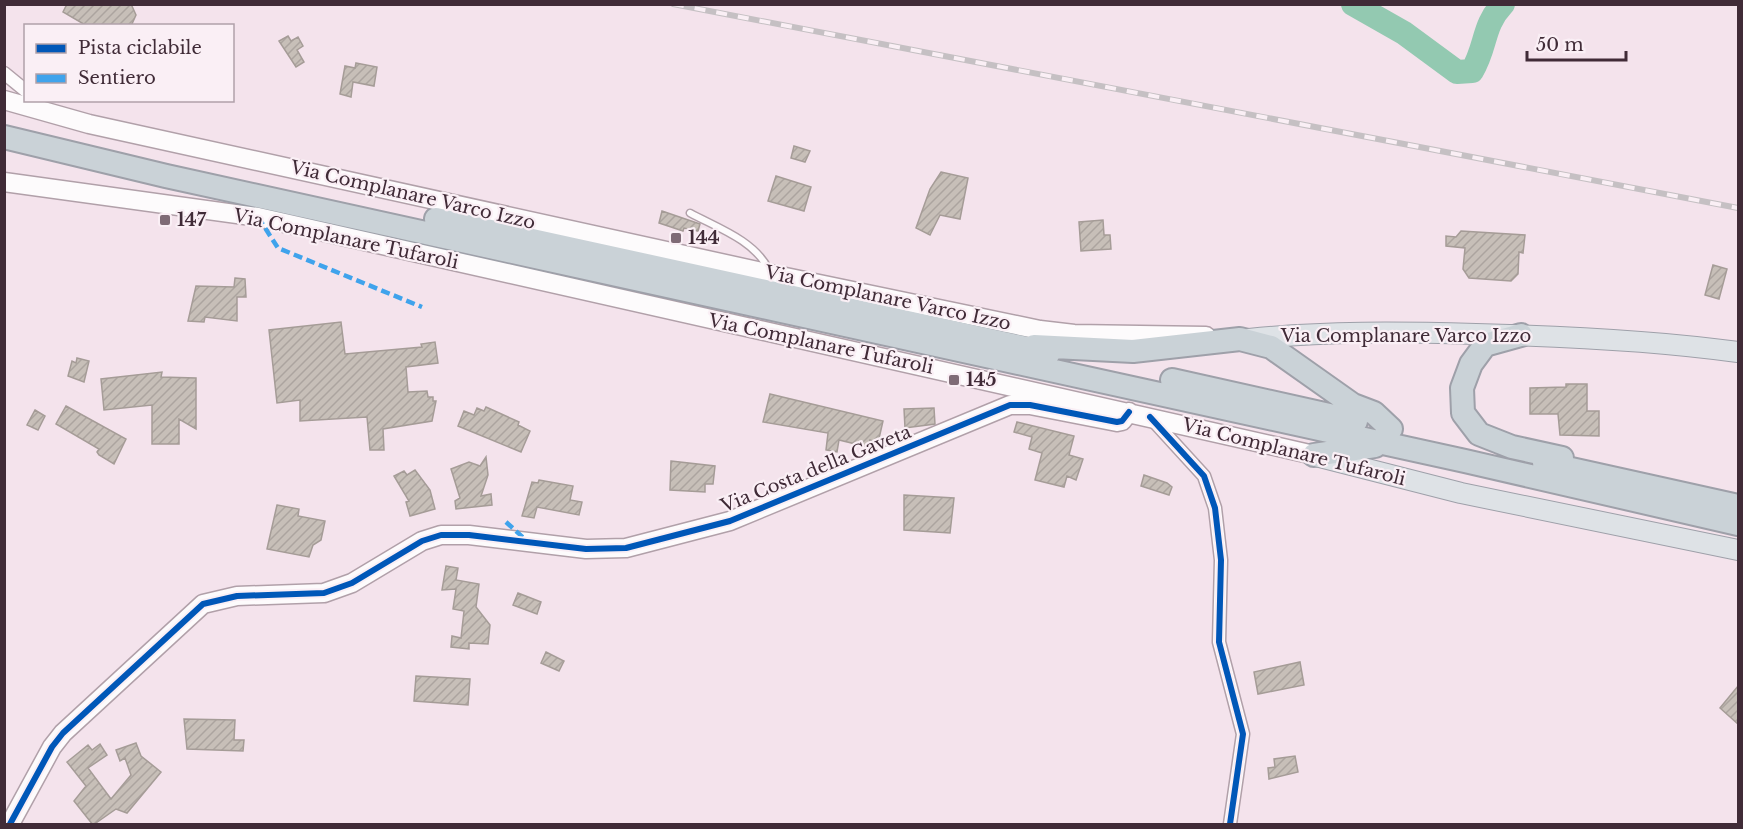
<svg xmlns="http://www.w3.org/2000/svg" width="1743" height="829" viewBox="0 0 1743 829" font-family="'Libre Baskerville',serif">
  <style>
    .lines { fill: none; stroke-linecap: round; stroke-linejoin: round }
    .river { stroke: #93c9b1; stroke-width: 24 }
    .building { fill: url(#building-hatch); stroke: #a59c97; stroke-width: 1.5 }
    .lane-casing { stroke: #b1a0a9; stroke-width: 9 }
    .street-casing { stroke: #b1a0a9; stroke-width: 15 }
    .secondary-casing { stroke: #b1a0a9; stroke-width: 21 }
    .primary-casing { stroke: #9ea0a9; stroke-width: 22 }
    .highway-casing { stroke: #9ea0a9; stroke-width: 26 }
    .lane { stroke: #fdfbfc; stroke-width: 6 }
    .street { stroke: #fdfbfc; stroke-width: 12 }
    .secondary { stroke: #fdfbfc; stroke-width: 18 }
    .primary { stroke: #dee2e6; stroke-width: 20 }
    .highway { stroke: #cad2d7; stroke-width: 22 }
    .rail-casing { stroke: #c5c0c3; stroke-width: 6 }
    .rail { stroke: #faeff5; stroke-width: 4; stroke-dasharray: 11; stroke-linecap: butt }
    .quiet { stroke: #3fa3ec; stroke-width: 4.5; stroke-dasharray: 9 4.5; stroke-linecap: butt }
    .cycleway-casing { stroke: #faeff5; stroke-width: 10 }
    .cycleway { stroke: #0057b8; stroke-width: 6 }
    .poi-dot { fill: #7f6b76; stroke: #faeff5; stroke-width: 2 }
    .labels { text-anchor: middle; stroke-width: 4.5; stroke-linejoin: round; paint-order: stroke }
    .street-label { font-size: 18px; fill: #402b37; stroke: #faeff5 }
    .poi-label { font-size: 18px; font-weight: bold; fill: #402b37; stroke: #faeff5; text-anchor: start }
  </style>
  <defs>
    <pattern id="building-hatch" width="6" height="6" patternUnits="userSpaceOnUse" patternTransform="scale(1.5)"><rect width="6" height="6" fill="#c7bfb8"/><path d="M-1 1l2-2M0 6l6-6M5 7l2-2" fill="none" stroke="#aca49f"/></pattern>
  </defs>
  <rect width="100%" height="100%" fill="#f4e3ec"/>
  <g class="lines">
    <path class="river" d="M1353,4L1404,33L1457,72L1472,71C1487,46 1482,26 1503,4"/>
  </g>
  <path class="building" d="M67,4H131L136,15L131,26H87L63,12Z
    M288,36L291,41L298,37L303,46L297,50L304,62L296,67L279,41Z
    M356,63L377,67L374,86L353,82L351,97L340,94L345,66L355,68Z
    M794,146L810,151L805,162L791,158Z
    M941,172L968,178L960,219L940,215L930,235L916,228L930,189Z
    M776,176L811,187L804,211L768,201Z
    M662,211L700,224L698,231L684,228L683,231L659,223Z
    M1103,220L1104,235H1110L1111,249L1081,251L1079,222Z
    M1461,231L1525,235L1523,253L1519,252L1518,274L1511,281L1469,278L1463,269L1465,248L1446,246V236L1456,237Z
    M1713,265L1727,269L1719,299L1705,295Z
    M235,278L245,279L246,297H237V321L205,317L204,322L188,321L196,286L234,287Z
    M341,322L345,354L422,347L421,344L435,342L438,363L406,367L408,392L427,391L428,397H433V401H436L432,421L383,429L384,450H370L367,417L300,421V400L277,403L269,330Z
    M77,358L89,361L84,382L68,376L72,361L76,363Z
    M162,372L161,377L196,378V429L179,419V444H152V405L104,410L101,379Z
    M1566,384H1587V411H1599V436L1560,435L1558,414H1530V388L1566,387Z
    M770,394L883,421L878,443L870,440L868,447L839,440L837,452L826,450L828,433L763,422Z
    M66,406L126,439L114,464L99,455L97,452L99,449L56,424Z
    M486,407L519,422L518,425L530,431L521,452L458,426L464,411L474,415L477,408L484,411Z
    M934,408L935,424L905,428L904,409Z
    M35,410L45,416L38,430L27,425Z
    M1017,422L1074,436L1069,455L1083,459L1076,480L1067,476L1064,487L1035,480L1042,453L1029,449L1032,437L1014,432Z
    M486,457L488,475L481,496L491,494L492,505L456,509L455,501L460,498L451,469L469,462L480,466Z
    M671,461L715,466L713,484H705V492L670,490Z
    M415,470L430,490L435,509L410,516L406,502L409,501L394,476L404,471L407,475Z
    M1144,475L1167,483L1172,487L1169,495L1141,486Z
    M539,480L573,486L570,500L582,502L579,515L537,507L534,518L522,516L532,482L538,483Z
    M904,495L954,498L950,533L904,530Z
    M277,505L299,509L298,516L325,521L321,540L313,545L309,557L267,549Z
    M446,566L458,568L456,580L479,584L476,607L490,625L488,644L469,643V649L451,647L452,636L461,638L464,611L453,609L456,589L442,590Z
    M518,593L541,602L537,614L513,605Z
    M546,652L564,661L559,671L541,663Z
    M1300,662L1304,685L1258,694L1254,672Z
    M416,676L470,679L468,705L414,701Z
    M1738,686V724L1720,708Z
    M184,719L235,720L234,740H244L243,751L187,749Z
    M136,743L141,756L161,772L127,813L116,809L93,825L74,801L86,786L67,762L88,745L92,750L100,744L107,755L88,768L111,799L131,775L125,758L120,761L116,750Z
    M1295,756L1298,772L1269,779L1268,768L1275,767L1274,759Z"/>
  <g class="lines">
    <g class="lane-casing">
      <path id="lane" d="M690,213C718,228 753,240 768,268"/>
    </g>
    <g class="street-casing">
      <path id="street" d="M4,73L26,91
        M1151,418L1204,476L1215,508L1221,560L1219,642L1243,734L1230,824"/>
    </g>
    <g class="secondary-casing">
      <path id="secondary" d="M4,100L89,124L771,274L1040,330L1074,334L1206,336
        M4,182L258,217L1314,455
        M10,824L52,747L63,733L203,604L237,596L324,593L352,583L422,541L441,535H469L586,549L626,548L730,521L1010,405H1030L1117,422L1122,421L1129,412"/>
    </g>
    <g class="primary-casing">
      <path id="primary" d="M1249,339C1324,331 1400,332 1476,334C1564,336 1651,340 1738,352
        M1316,456L1461,493L1738,550"/>
    </g>
    <g class="highway-casing">
      <path id="highway" d="M4,137L166,176L1465,461L1738,524
        M436,219L1049,353
        M1521,335L1485,345L1471,364L1462,388L1463,413L1479,434L1512,447L1562,458
        M1034,346L1133,351L1240,339L1271,347L1353,405L1374,413L1391,429
        M1172,380L1356,421
        M1314,455L1375,446
        M1544,463L1738,506"/>
    </g>
    <use href="#lane" class="lane"/>
    <use href="#street" class="street"/>
    <use href="#secondary" class="secondary"/>
    <use href="#primary" class="primary"/>
    <use href="#highway" class="highway"/>
    <g class="rail-casing">
      <path id="rail" d="M673,4L1738,208"/>
    </g>
    <use href="#rail" class="rail"/>
    <path class="quiet" d="M4,5L5,4
      M258,217L278,248L422,307
      M506,522L527,541"/>
    <g class="cycleway-casing">
      <path id="cycleway" d="M1150,417L1204,476L1215,508L1221,560L1219,642L1243,734L1230,824
        M10,824L52,747L63,733L203,604L237,596L324,593L352,583L422,541L441,535H469L586,549L626,548L730,521L1010,405H1030L1117,422L1122,421L1129,412"/>
    </g>
    <use href="#cycleway" class="cycleway"/>
  </g>
  <g class="poi-dot">
    <rect x="159" y="214" width="12" height="12" rx="3"/>
    <rect x="670" y="232" width="12" height="12" rx="3"/>
    <rect x="948" y="374" width="12" height="12" rx="3"/>
  </g>
  <g class="labels">
    <g class="street-label">
      <text transform="translate(413 195) rotate(13)" y="6">Via Complanare Varco Izzo</text>
      <text transform="translate(346 239) rotate(12)" y="6">Via Complanare Tufaroli</text>
      <text transform="translate(888 298) rotate(12)" y="6">Via Complanare Varco Izzo</text>
      <text x="1406" y="342">Via Complanare Varco Izzo</text>
      <text transform="translate(821 344) rotate(12)" y="6">Via Complanare Tufaroli</text>
      <text transform="translate(1294 452) rotate(14)" y="6">Via Complanare Tufaroli</text>
      <text transform="translate(816 469) rotate(-22)" y="6">Via Costa della Gaveta</text>
    </g>
    <g class="poi-label">
      <text x="177" y="226">147</text>
      <text x="688" y="244">144</text>
      <text x="966" y="386">145</text>
    </g>
  </g>
  <rect width="1743" height="829" fill="none" stroke="#402b37" stroke-width="12"/>
  <rect x="24" y="24" width="210" height="78" fill="#faeff5" stroke="#b0a1a9" stroke-width="1.5"/>
  <rect x="36" y="44" width="30" height="9" fill="#0057b8" stroke="#b0a1a9" stroke-width="1.5"/>
  <text x="78" y="54" font-size="18" fill="#402b37">Pista ciclabile</text>
  <rect x="36" y="74" width="30" height="9" fill="#3fa3ec" stroke="#b0a1a9" stroke-width="1.5"/>
  <text x="78" y="84" font-size="18" fill="#402b37">Sentiero</text>
  <path d="M1527 51v9h99v-9" fill="none" stroke="#402b37" stroke-width="3"/>
  <text x="1536" y="51" font-size="18" fill="#402b37" stroke="#faeff5" stroke-width="4.5" paint-order="stroke">50 m</text>
</svg>
